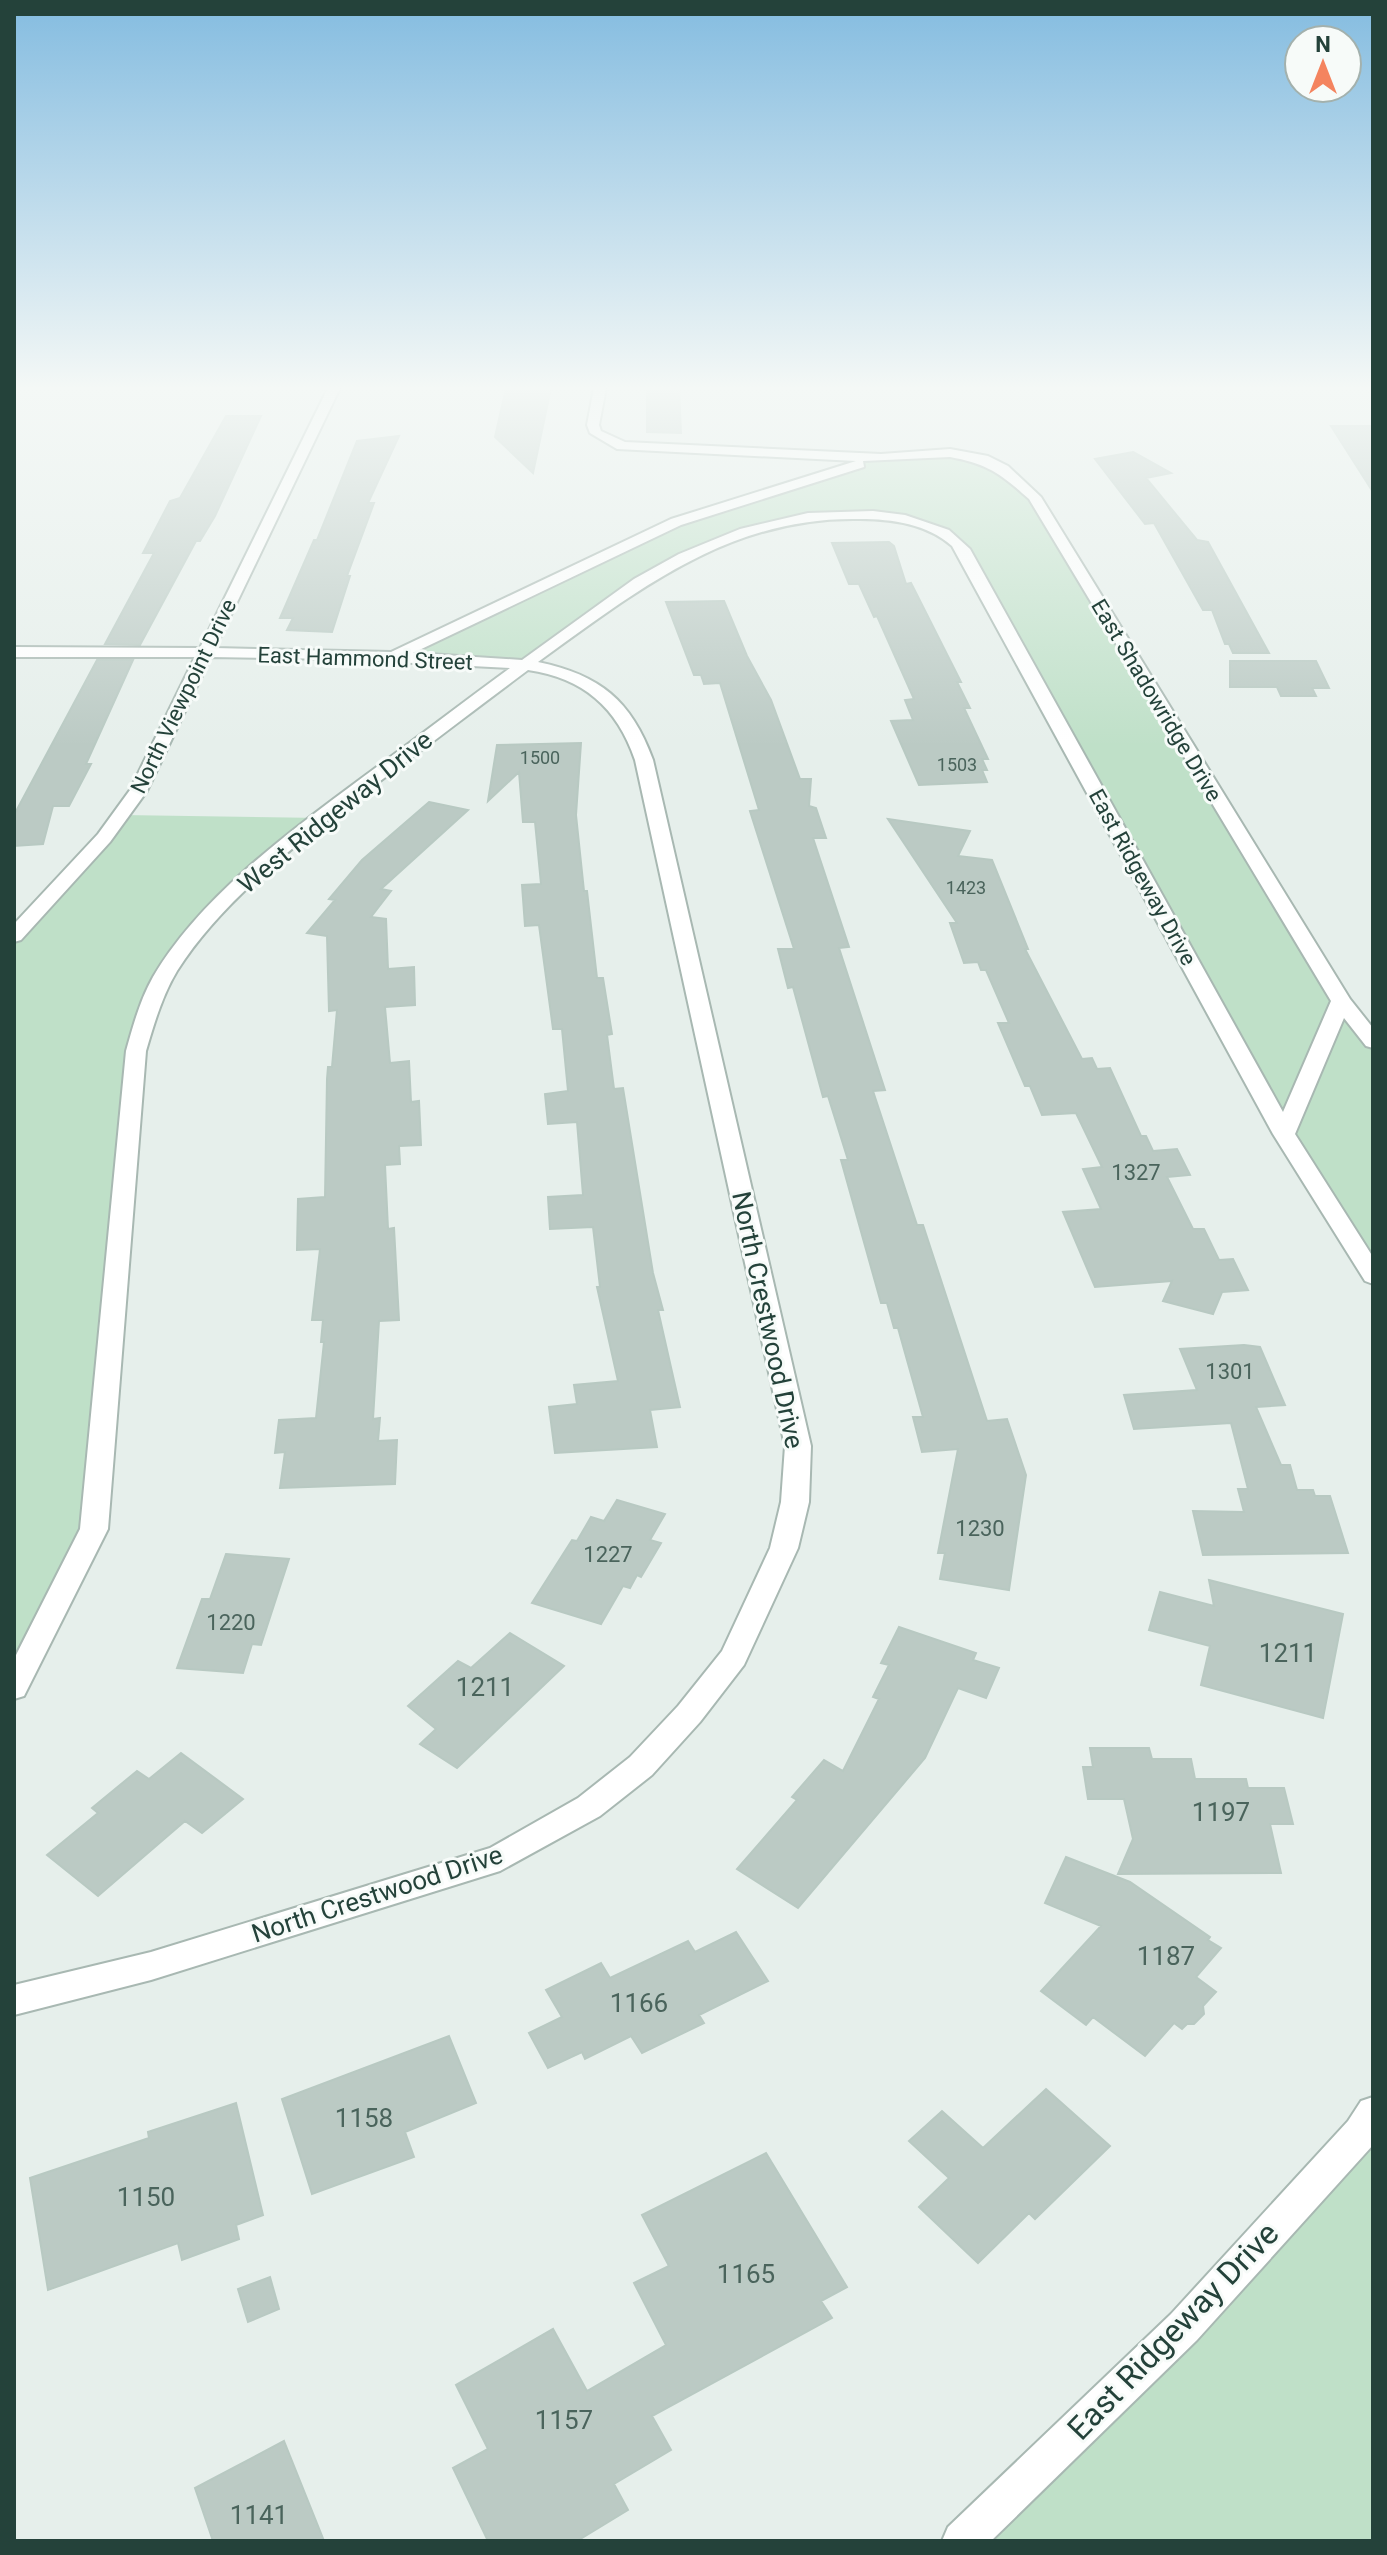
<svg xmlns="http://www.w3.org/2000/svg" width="1387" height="2555" viewBox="0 0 1387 2555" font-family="Roboto,sans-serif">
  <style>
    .green { fill: #bfe0c8 }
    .building { fill: #bbcac4; stroke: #b8c9c2; stroke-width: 2 }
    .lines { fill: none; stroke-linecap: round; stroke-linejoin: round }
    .minor-casing { stroke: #a8b8b2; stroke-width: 4 }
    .minor { fill: #fff; fill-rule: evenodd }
    .labels { text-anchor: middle; stroke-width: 6; stroke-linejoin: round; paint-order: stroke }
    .far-number-label { font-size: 18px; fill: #4a645c }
    .far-street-label { font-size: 22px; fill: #24423a; stroke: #f7fbf9 }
    .number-label { font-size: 22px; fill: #4a645c }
    .street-label { font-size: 26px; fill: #24423a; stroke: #f7fbf9 }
    .near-number-label { font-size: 26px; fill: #4a645c }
    .near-street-label { font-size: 32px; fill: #24423a; stroke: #f7fbf9 }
  </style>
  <rect width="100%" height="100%" fill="#e6efeb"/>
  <path class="green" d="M950,453L1020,481L1373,1042V1276L963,549L918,522L844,514L767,525L656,572L524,665L394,656L722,505L881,458Z
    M122,815L322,818L214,913L147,1008L94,1529L14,1688V936Z
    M1373,2113V2541H962Z"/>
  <path class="building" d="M506,388H551L533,473L495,437Z
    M647,388H679L681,433L647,432Z
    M226,416H261L215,516L200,541H196L140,645L105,644L154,553H143L170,501L180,498Z
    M1331,426H1373V492Z
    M399,436L368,503H374L347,576H350L332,632L287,630L293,618H280L314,540H317L357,441Z
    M1133,452L1171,473L1146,478L1197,540L1208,542L1269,653H1233L1229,644H1225L1212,610H1203L1154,523L1145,524L1095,459Z
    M889,542L894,546L906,584L911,583L961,682H957L970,708H964L988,759H982L987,770H982L987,782L919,785L891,721L913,720L905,700L914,699L877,616L874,617L859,584H849L832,543Z
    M724,601L747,656L771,700L800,779H811L809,806L816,808L826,838H813L849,947L839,948L885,1090L873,1091L917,1225H923L987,1421L1007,1419L1026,1475L1009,1590L940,1579L945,1553H938L958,1449L922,1452L913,1417H923L898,1328H894L887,1303H881L841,1160H848L828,1096L823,1097L793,987L788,988L778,949H794L750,811L759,810L720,683L704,684L701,675H694L666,602Z
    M97,660H133L86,764H91L69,806H53L43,844L14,846V815Z
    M1230,661H1316L1329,688H1312L1316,696H1281L1277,687H1230Z
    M581,743L576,815L584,891H587L597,978H603L612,1034L607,1035L614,1089L623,1088L653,1273L663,1310H658L680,1407L650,1410L657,1447L555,1453L549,1407L577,1404L574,1385L618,1381L597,1287H600L593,1227L550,1229L548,1197L583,1195L577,1122L548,1124L545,1094L568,1091L562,1029H553L539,925L525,926L522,885L541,884L535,822H523L519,772L488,801L497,745Z
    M429,802L468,810L381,889L391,891L371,917L386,919L388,969L414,967L415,1005L385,1007L390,1063L409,1061L411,1102L419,1101L421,1145L399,1146L400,1164L385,1165L388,1229L394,1228L399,1320L379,1321L373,1419L380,1418L378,1441L397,1440L395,1484L280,1488L285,1452L275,1453L279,1420L316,1418L324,1342H321L323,1320H312L320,1249L297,1250L298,1199L325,1197L327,1079L328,1067H332L337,1010L329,1011L327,936L307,933L335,900L329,899L362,860Z
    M888,819L970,831L958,856L992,860L1028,949H1025L1082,1059L1092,1058L1097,1069L1110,1068L1141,1136H1146L1153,1151L1177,1149L1190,1175L1167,1177L1193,1229H1204L1219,1260L1233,1259L1248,1290L1222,1292L1213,1314L1163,1301L1172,1281L1095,1287L1063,1212L1101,1209L1083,1169L1102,1167L1076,1113L1042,1115L1030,1086H1025L998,1023H1009L986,970H981L978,962L964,963L950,923H957Z
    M1244,1345L1260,1347L1285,1405L1256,1407L1281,1465H1290L1297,1490H1313L1315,1496H1330L1348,1553L1203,1555L1193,1511L1244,1512L1238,1489H1248L1231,1423L1134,1429L1124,1395L1197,1390L1180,1349Z
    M617,1500L665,1514L650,1540L661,1543L641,1577L637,1575L630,1588L623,1586L601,1624L532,1603L572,1540L577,1541L591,1517L604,1521Z
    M226,1554L289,1559L261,1645L252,1644L243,1673L177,1668L202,1599H210Z
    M1209,1580L1343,1614L1323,1718L1201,1685L1210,1646L1149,1630L1160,1592L1214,1606Z
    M899,1627L976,1653L973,1660L999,1668L986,1698L958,1688L925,1758L798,1908L737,1869L797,1800L792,1797L824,1760L843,1771L879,1699L873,1697L889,1665L881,1663Z
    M510,1633L564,1666L457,1768L420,1744L436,1729L408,1706L458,1661L471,1668Z
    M1090,1748H1149L1152,1759H1191L1195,1779H1246L1248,1788H1284L1293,1824H1270L1281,1873L1118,1874L1133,1839L1124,1799H1088L1083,1767H1093Z
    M181,1753L243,1799L202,1833L185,1821L98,1896L47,1855L98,1813L92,1808L137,1771L149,1779Z
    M1066,1857L1130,1882L1210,1937L1208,1940L1221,1948L1196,1977L1216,1992L1203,2006L1204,2014L1194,2024H1187L1182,2029L1174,2023L1145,2056L1093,2017L1086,2025L1041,1991L1101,1926L1045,1903Z
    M736,1932L768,1981L699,2015L704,2023L642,2053L631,2036L585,2059L582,2052L548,2068L529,2033L562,2017L546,1990L601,1963L610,1978L688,1941L695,1952Z
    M449,2036L476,2103L405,2132L414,2157L312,2194L282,2099Z
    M1046,2089L1110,2146L1035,2219L1029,2213L978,2263L919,2207L949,2178L909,2141L942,2111L983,2148Z
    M236,2103L263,2215L236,2225L239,2239L182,2260L178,2243L48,2290L30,2178L149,2138L148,2132Z
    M766,2153L847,2287L821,2301L832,2318L652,2416L671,2450L614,2484L628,2510L577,2541H488L453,2468L488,2449L456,2385L553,2329L587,2391L666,2345L634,2283L669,2266L642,2215Z
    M270,2277L279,2309L248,2322L238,2289Z
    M284,2441L324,2541H213L195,2488Z"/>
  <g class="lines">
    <g class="minor-casing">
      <path id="minor" d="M328,388H340L215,648L391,652L671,519L856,461L617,449L590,433L587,425L594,388H606L599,425L601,431L625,442L881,454L950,449L988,456L1008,466L1041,497L1350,999L1373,1028V1048L1366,1046L1344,1018L1295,1134L1373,1257V1284L1365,1281L1273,1134L952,546C927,524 893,519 860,519C730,516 638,590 538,662C600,675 631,700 653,760L811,1446L809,1502L798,1548L744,1665L700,1722L652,1775L600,1816L500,1871L151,1980L14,2015V1985L151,1952L490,1848L578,1798L630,1757L678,1706L722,1651L770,1548L781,1502L785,1446L635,760C617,707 583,678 528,670C482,704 437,739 391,773C317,828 226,893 177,971C162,996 154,1024 146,1051L108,1529L24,1696L14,1699V1659L80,1529L126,1051C133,1026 140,1000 153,977C203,892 300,824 378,766C422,734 466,700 510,668L337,659L211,657L147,791L110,842L21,940L14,942V924L98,834L130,790L195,657H14V647L200,648ZM950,457C988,464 1001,474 1029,499L1331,1001L1283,1112L970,549L949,530L905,515L873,511L808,513L740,529L679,554L634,579L522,660L413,653L681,525L864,467L863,461Z
        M1373,2097V2145L1197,2340L991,2541H942L948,2527L1171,2314L1348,2121L1361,2101Z"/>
    </g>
    <use href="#minor" class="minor"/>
  </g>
  <linearGradient id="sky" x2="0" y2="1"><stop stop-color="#84bce0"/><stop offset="0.52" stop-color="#f4f8f6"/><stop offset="1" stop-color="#f4f8f6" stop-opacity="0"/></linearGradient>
  <rect width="1387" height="746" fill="url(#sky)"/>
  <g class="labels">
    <g class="far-number-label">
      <text x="540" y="764">1500</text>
      <text x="957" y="771">1503</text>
      <text x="966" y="894">1423</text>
    </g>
    <g class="far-street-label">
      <text transform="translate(365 658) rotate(2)" y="8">East Hammond Street</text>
      <text transform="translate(183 696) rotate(-64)" y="8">North Viewpoint Drive</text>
      <text transform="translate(1157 700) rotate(59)" y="8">East Shadowridge Drive</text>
      <text transform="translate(1143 877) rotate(61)" y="8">East Ridgeway Drive</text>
    </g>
    <g class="number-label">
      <text x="1136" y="1180">1327</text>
      <text x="1230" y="1379">1301</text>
      <text x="980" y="1536">1230</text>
      <text x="608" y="1562">1227</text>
      <text x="231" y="1630">1220</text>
    </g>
    <g class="street-label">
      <text transform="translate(335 812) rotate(-39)" y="9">West Ridgeway Drive</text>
      <text transform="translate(768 1320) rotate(78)" y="9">North Crestwood Drive</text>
      <text transform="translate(377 1894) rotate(-18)" y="9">North Crestwood Drive</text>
    </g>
    <g class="near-number-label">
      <text x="1288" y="1662">1211</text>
      <text x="485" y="1696">1211</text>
      <text x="1221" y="1821">1197</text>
      <text x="1166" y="1965">1187</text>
      <text x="639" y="2012">1166</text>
      <text x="364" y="2127">1158</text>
      <text x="146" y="2206">1150</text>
      <text x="746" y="2283">1165</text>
      <text x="564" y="2429">1157</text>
      <text x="259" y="2524">1141</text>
    </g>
    <g class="near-street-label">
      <text transform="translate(1173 2331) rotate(-46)" y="11">East Ridgeway Drive</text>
    </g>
  </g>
  <rect width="1387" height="2555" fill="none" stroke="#24423a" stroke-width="32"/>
  <g transform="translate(1323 64)"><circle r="38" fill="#f7fbf9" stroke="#a3b1ad" stroke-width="2"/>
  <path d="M0-6L14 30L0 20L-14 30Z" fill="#f4845f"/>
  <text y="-12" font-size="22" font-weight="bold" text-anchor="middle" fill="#24423a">N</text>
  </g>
</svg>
